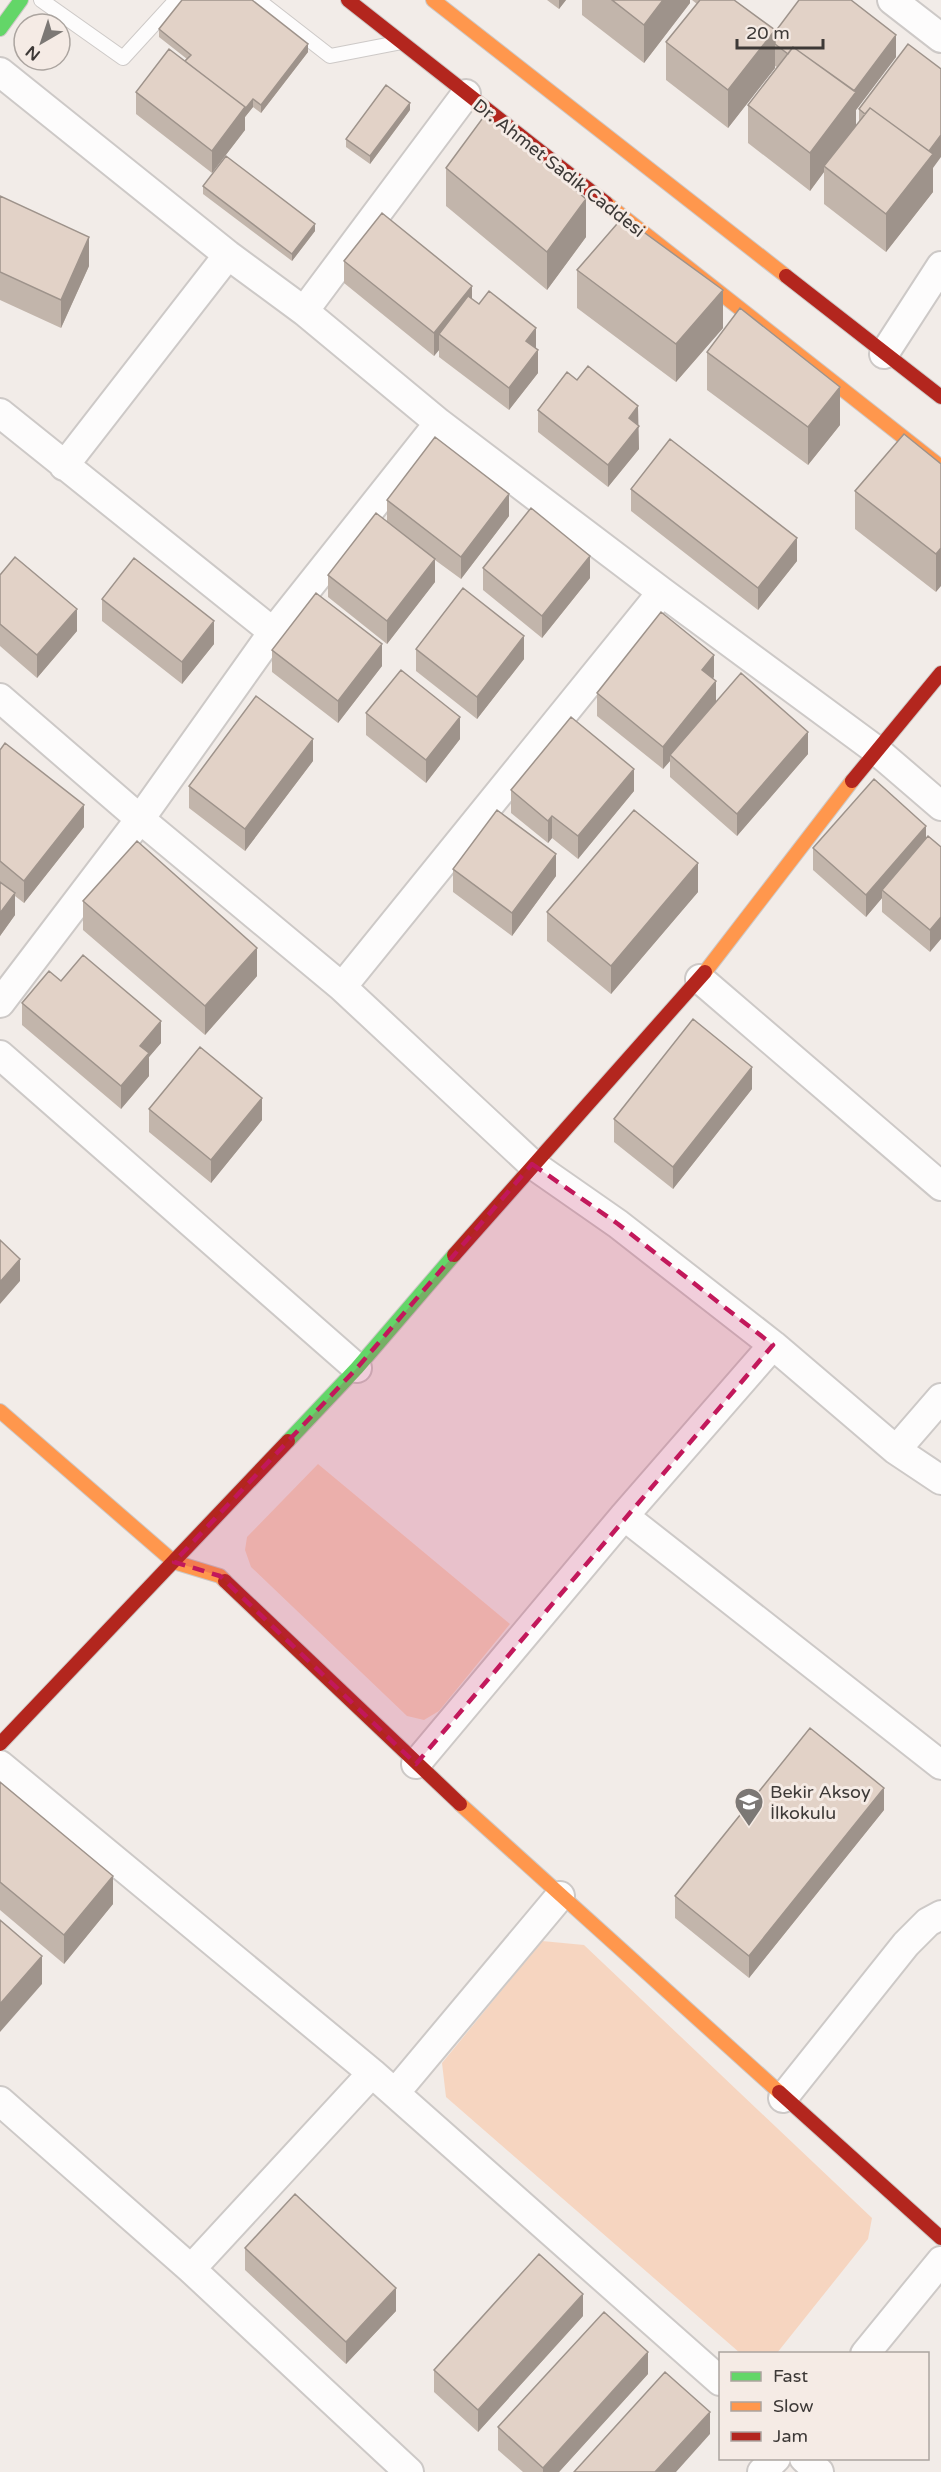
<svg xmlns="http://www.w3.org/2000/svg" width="941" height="2472" viewBox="0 0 941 2472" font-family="'Varela Round',sans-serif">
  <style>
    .green { fill: #f6d5c0 }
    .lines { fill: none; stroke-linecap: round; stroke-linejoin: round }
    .lane-casing { stroke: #cdc9c7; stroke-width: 16 }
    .street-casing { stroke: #cdc9c7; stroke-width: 32 }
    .fast-casing { stroke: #cdc9c7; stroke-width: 16 }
    .slow-casing { stroke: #cdc9c7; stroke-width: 16 }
    .jam-casing { stroke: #cdc9c7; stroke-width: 16 }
    .lane { stroke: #fdfcfc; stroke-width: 14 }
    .street { stroke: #fdfcfc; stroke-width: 28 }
    .fast { stroke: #63d668; stroke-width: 14 }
    .slow { stroke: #ff974d; stroke-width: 14 }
    .jam { stroke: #b3261e; stroke-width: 14 }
    .wall { fill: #c2b5ab }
    .shaded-wall { fill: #9e938b }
    .building { fill: #e2d2c7; stroke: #9e938b; stroke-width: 1.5 }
    .marked { fill: #c2185b; fill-opacity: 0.2; stroke: #c2185b; stroke-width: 4.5; stroke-dasharray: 12 8; stroke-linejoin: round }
    .labels { text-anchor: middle; stroke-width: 6; stroke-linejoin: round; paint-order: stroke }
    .street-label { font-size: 18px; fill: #3d3937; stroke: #f5ebe5 }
    .poi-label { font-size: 18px; fill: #3d3937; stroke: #f5ebe5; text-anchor: start }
  </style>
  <rect width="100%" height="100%" fill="#f2ece8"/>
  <path class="green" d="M318,1464L510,1624L439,1711L424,1720L407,1716L251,1567L245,1550L247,1537Z
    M542,1941L584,1945L872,2218L868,2239L777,2353H740L446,2097L442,2063Z"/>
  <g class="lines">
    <g class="lane-casing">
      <path id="lane" d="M41,0L123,58L176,0
        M258,0L330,56L397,43"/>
    </g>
    <g class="street-casing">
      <path id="street" d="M892,0L941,38
        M0,72L228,255L304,311L439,423L662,592L876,750L941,806
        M304,311L466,94
        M884,354L941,266
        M0,413L273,632
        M64,466L228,255
        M0,698L140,819L342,987L532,1164L618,1224L773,1345L896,1450L941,1480
        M700,979L941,1186
        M342,987L662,592
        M0,1003L140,819L273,632L439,423
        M0,1055L357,1368
        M896,1450L941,1398
        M624,1516L941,1765
        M416,1764L624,1516L773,1345
        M0,1765L372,2073L720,2381
        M395,2093L560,1896
        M783,2098L906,1944L928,1922L941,1915
        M0,2101L191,2269L409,2472
        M191,2269L372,2073
        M865,2354L941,2261
        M804,2458L819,2472
        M762,2472L776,2458"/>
    </g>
    <g class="fast-casing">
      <path id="fast" d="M0,29L21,0
        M288,1441L357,1368L454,1255"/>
    </g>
    <g class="slow-casing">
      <path id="slow" d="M433,0L786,276
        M606,203L941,467
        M705,972L852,781
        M0,1411L174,1562L220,1576L225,1581
        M460,1804L779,2092"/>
    </g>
    <g class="jam-casing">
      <path id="jam" d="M348,0L606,203
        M786,276L941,397
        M852,781L941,673
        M454,1255L705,972
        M225,1581L460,1804
        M0,1744L288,1441
        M779,2092L941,2238"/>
    </g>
    <use href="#lane" class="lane"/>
    <use href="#street" class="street"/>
    <use href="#fast" class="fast"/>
    <use href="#slow" class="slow"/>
    <use href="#jam" class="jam"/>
  </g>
  <path class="wall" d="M547,0H566L559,9Z
    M582,0H690V3L644,63L582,15Z
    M692,0H734L775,32L896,57L856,110V126L859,122V109L933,168V192L886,252L824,204V172L810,191L748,143V105L777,67L775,66V68L728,128L666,80V42L697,4Z
    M159,29L308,52L261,113L253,107L245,117V130L212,173L136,114V92L185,61L187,59L159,37Z
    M410,110L370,164L346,147V139Z
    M446,168L586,237L547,290L446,206Z
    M203,186L315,231L292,261L203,194Z
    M0,196L89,266L61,328L0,300Z
    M344,261L472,299L536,349L538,373L509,410L439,357V350L434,356L344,283Z
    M577,270L723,328L676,382L577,308Z
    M707,352L840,425L808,465L707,390Z
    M538,410L638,425L639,449L608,487L538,432Z
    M941,464L936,592L855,529V491Z
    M631,489L797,561L758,610L631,511Z
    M387,500L509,516L461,579L435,560V582L387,644L328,597V575L387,522Z
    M483,568L590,578L542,638L483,590Z
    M0,575L77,631L37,678L0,646Z
    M102,599L214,644L182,684L102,621Z
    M416,649L524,659L477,719L416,671Z
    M272,650L382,666L338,723L272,672Z
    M714,677L713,678L716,702L808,754L737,836L670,777V761L663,769L597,716V693Z
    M366,713L460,739L426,783L366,735Z
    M0,750L84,827L24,903L15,896V915L0,936Z
    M313,761L245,851L189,808V786Z
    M511,790L634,791L578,859L552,838L548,843L511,813Z
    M926,838L941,847L930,952L882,912V898L866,917L813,870V848Z
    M453,869L556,876L512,936L453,892Z
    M698,892L611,994L547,941V912Z
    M83,901L257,976L205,1035L83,930Z
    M61,981L161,1043L149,1057V1076L121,1109L22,1025V1003Z
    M752,1089L673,1189L614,1142V1119Z
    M149,1109L262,1120L211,1183L149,1132Z
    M0,1782L113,1904L64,1964L0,1910Z
    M884,1810L749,1978L675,1918V1896Z
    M245,2248L396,2311L346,2364L245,2270Z
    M583,2316L478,2432L434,2392V2370Z
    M648,2374L559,2472H523L498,2450V2427Z"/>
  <path class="shaded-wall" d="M559,0H566L559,9Z
    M663,0H690V3L644,63V25Z
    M775,30V68L728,128V90Z
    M896,35V57L856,110V131L824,166V172L810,191V153L847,99Z
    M308,44V52L261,113V105Z
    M253,99V107L245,117V130L212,173V151L245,107Z
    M410,103V110L370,164V156Z
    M941,135V157L933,168V192L886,252V214L924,158Z
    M586,199V237L547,290V252Z
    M315,224V231L292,261V254Z
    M89,237V266L61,328V300Z
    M472,286V308L439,334V350L434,356V333Z
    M723,290V328L676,382V344Z
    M536,328V350L526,341Z
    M538,350V373L509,410V388Z
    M840,387V425L808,465V427Z
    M638,406L639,449L608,487V465L629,418Z
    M509,494V516L461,579V557Z
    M797,538V561L758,610V588Z
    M941,548V586L936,592V554Z
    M590,556V578L542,638V616Z
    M435,559V582L387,644V621Z
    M77,609V631L37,678V655Z
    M214,621V644L182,684V662Z
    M524,636V659L477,719V697Z
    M382,644V666L338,723V701Z
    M714,655V677L702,692V670Z
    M716,681V703L670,755V761L663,769V747Z
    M460,717V739L426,783V760Z
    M808,732V754L737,836V814Z
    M313,739V761L245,851V829Z
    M634,769V791L578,859V836Z
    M84,805V827L24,903V881Z
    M552,816V838L548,843V821Z
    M926,826V849L882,890V898L866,917V895Z
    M556,854V876L512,936V913Z
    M698,863V892L611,994V966Z
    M15,893V915L0,936V913Z
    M941,917V939L930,952V930Z
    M257,948V976L205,1035V1006Z
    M161,1021V1043L149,1057V1076L121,1109V1086L140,1046Z
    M752,1067V1089L673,1189V1167Z
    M262,1098V1120L211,1183V1160Z
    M20,1259V1281L0,1304V1282Z
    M884,1788V1810L749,1978V1956Z
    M113,1876V1904L64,1964V1935Z
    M42,1956V1984L0,2032V2004Z
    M396,2288V2311L346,2364V2342Z
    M583,2294V2316L478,2432V2410Z
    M648,2352V2374L559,2472H543V2468Z
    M710,2412V2434L676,2472H655Z"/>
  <path class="building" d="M182,0H252L308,44L261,105L253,99L245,109V107L185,61L191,55L159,29Z
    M612,0H663L644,25Z
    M700,0H734L775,30L728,90L666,42Z
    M799,0H851L896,35L854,91L793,47L788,54L775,44V32Z
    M908,44L941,69V135L929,151L870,108L865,114L859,109Z
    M793,47L856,92L810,153L748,105Z
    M169,49L245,107L212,151L136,92Z
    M386,85L410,103L370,156L346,139Z
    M870,108L933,154L886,214L824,166Z
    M485,115L586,199L547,252L446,168Z
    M226,156L315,224L292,254L203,186Z
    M0,196L89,237L61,300L0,272Z
    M382,213L472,286L434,333L344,261Z
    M623,217L723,290L676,344L577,270Z
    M489,291L536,328L526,341L538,350L509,388L439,334L468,296L479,304Z
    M740,308L840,387L808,427L707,352Z
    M588,366L638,406L629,418L639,426L608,465L538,410L567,372L577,380Z
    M904,434L941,464V548L936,554L855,491Z
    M435,437L509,494L461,557L387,500Z
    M670,439L797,538L758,588L631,489Z
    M531,508L590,556L542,616L483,568Z
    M376,513L435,559L387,621L328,575Z
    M15,557L77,609L37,655L0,624V575Z
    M134,558L214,621L182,662L102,599Z
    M463,588L524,636L477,697L416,649Z
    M316,593L382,644L338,701L272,650Z
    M661,612L714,655L702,670L716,681L663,747L597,693Z
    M401,670L460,717L426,760L366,713Z
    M741,673L808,732L737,814L670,755Z
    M256,696L313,739L245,829L189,786Z
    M571,717L634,769L578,836L552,816L548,821L511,790Z
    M5,743L84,805L24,881L0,861V750Z
    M874,779L926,826L866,895L813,848Z
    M497,810L556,854L512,913L453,869Z
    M634,810L698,863L611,966L547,912Z
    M928,836L941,847V917L930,930L882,890Z
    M137,841L257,948L205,1006L83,901Z
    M0,882L15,893L0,913Z
    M83,955L161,1021L140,1046L149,1053L121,1086L22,1003L49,971L61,981Z
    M693,1019L752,1067L673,1167L614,1119Z
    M200,1047L262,1098L211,1160L149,1109Z
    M0,1240L20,1259L0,1282Z
    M810,1728L884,1788L749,1956L675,1896Z
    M0,1782L113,1876L64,1935L0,1882Z
    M0,1920L42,1956L0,2004Z
    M295,2194L396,2288L346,2342L245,2248Z
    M539,2254L583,2294L478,2410L434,2370Z
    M604,2312L648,2352L543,2468L498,2427Z
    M665,2372L710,2412L655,2472H574Z"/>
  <path class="marked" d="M532,1164L618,1224L773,1345L416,1764L220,1576L174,1562L357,1368Z"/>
  <defs>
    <g id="school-pin" transform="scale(1.5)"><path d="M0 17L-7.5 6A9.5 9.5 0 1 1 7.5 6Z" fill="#7c7875" stroke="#f5ebe5"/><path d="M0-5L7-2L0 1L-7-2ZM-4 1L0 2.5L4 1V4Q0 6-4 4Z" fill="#fff"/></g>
  </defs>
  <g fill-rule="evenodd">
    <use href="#school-pin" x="749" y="1802"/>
  </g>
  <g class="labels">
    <g class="street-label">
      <text transform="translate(559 168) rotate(38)" y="6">Dr. Ahmet Sadık Caddesi</text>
    </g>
    <g class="poi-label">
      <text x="770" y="1798">Bekir Aksoy<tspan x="770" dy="21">İlkokulu</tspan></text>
    </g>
  </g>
  <rect x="719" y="2352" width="210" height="108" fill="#f5ebe5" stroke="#aba49f" stroke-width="1.5"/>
  <rect x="731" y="2372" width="30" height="9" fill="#63d668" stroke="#aba49f" stroke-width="1.5"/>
  <text x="773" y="2382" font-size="18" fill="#3d3937">Fast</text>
  <rect x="731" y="2402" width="30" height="9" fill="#ff974d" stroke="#aba49f" stroke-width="1.5"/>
  <text x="773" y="2412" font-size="18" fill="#3d3937">Slow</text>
  <rect x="731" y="2432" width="30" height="9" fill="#b3261e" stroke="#aba49f" stroke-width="1.5"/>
  <text x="773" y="2442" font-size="18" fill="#3d3937">Jam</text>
  <g transform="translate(42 42) rotate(219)"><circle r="28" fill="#f5ebe5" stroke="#aba49f" stroke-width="1.5"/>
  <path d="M0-4.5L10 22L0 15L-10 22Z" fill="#7c7875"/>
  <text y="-9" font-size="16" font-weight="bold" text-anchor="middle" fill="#3d3937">N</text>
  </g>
  <path d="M737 39v9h86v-9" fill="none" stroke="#3d3937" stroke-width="3"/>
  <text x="746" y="39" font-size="18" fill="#3d3937" stroke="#f5ebe5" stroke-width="4.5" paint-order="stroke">20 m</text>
</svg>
